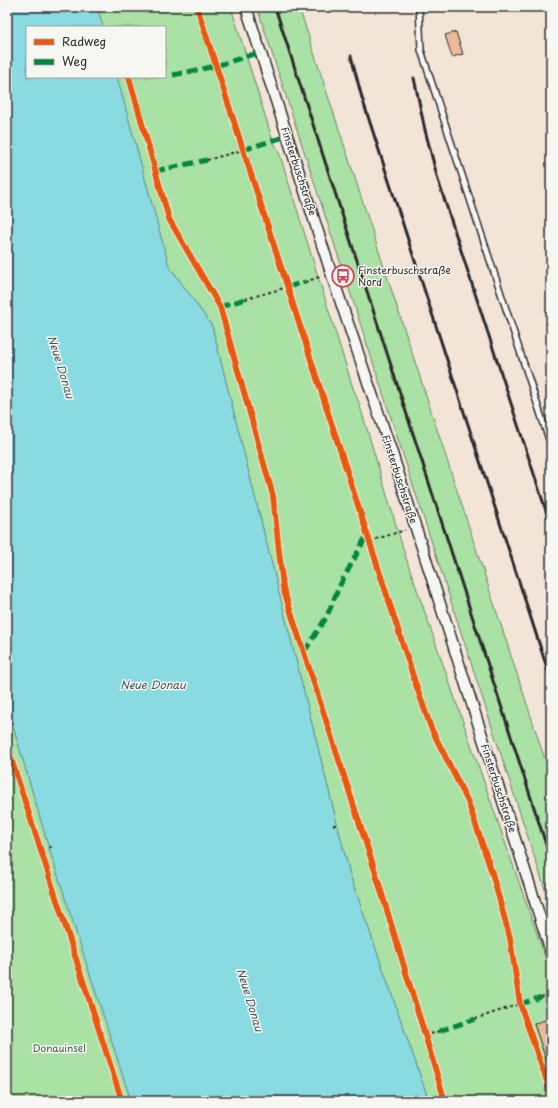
<svg xmlns="http://www.w3.org/2000/svg" width="558" height="1108" viewBox="0 0 558 1108" font-family="'Playpen Sans',sans-serif">
  <style>
    .green { fill: #aae1a4; stroke: #6a8668 }
    .water { fill: #89dae1; stroke: #639498 }
    .building { fill: #ebba9b; stroke: #2b2b2b }
    .lines { fill: none; stroke-linecap: round; stroke-linejoin: round }
    .service-casing { stroke: #2b2b2b; stroke-width: 8 }
    .minor-casing { stroke: #2b2b2b; stroke-width: 13 }
    .path { stroke: #2b2b2b; stroke-width: 2; stroke-dasharray: 3 3; stroke-linecap: butt }
    .service { stroke: #f6f6f2; stroke-width: 5 }
    .minor { stroke: #f6f6f2; stroke-width: 10 }
    .rail { stroke: #2b2b2b; stroke-width: 3 }
    .quiet { stroke: #00873e; stroke-width: 5; stroke-dasharray: 10 5; stroke-linecap: butt }
    .cycleway-casing { stroke: #f6f6f2; stroke-width: 8 }
    .cycleway { stroke: #e8590c; stroke-width: 6 }
    .labels { text-anchor: middle; stroke-width: 3; stroke-linejoin: round; paint-order: stroke }
    .street-label { font-size: 10px; fill: #2b2b2b; stroke: #f6f6f2 }
    .poi-label { font-size: 10px; fill: #2b2b2b; stroke: #f6f6f2; text-anchor: start }
    .park-label { font-size: 10px; fill: #4b5849; stroke: #f6f6f2 }
    .water-label { font-size: 11px; font-style: italic; fill: #425758; stroke: #f6f6f2 }
  </style>
  <rect width="100%" height="100%" fill="#f3e4d8"/>
  <filter id="ink" filterUnits="userSpaceOnUse"><feTurbulence type="fractalNoise" baseFrequency=".025" numOctaves="2"/><feDisplacementMap in="SourceGraphic" scale="8" xChannelSelector="R" yChannelSelector="G"/><feConvolveMatrix kernelMatrix="1 2 1 2 8 2 1 2 1" color-interpolation-filters="sRGB"/></filter>
  <g filter="url(#ink)">
    <path class="green" d="M97,7H231L272,138L280,155L353,388L359,403L406,558L551,974V1101H429L350,875L212,326L169,266L117,77H165V27H103Z
      M257,7H299L551,778V908Z
      M7,706L49,848L131,1101H7Z"/>
    <path class="water" d="M7,7H97L103,27H27V77H117L169,266L212,326L350,875L429,1101H131L49,848L7,706Z"/>
    <path class="building" d="M456,32L463,54L452,57L445,35Z
      M551,1018V1068H549L534,1024Z"/>
    <g class="lines">
      <g class="service-casing">
        <path id="service" d="M419,7L421,50L551,446"/>
      </g>
      <g class="minor-casing">
        <path id="minor" d="M246,7L334,282L391,450L551,952"/>
      </g>
      <path class="path" d="M207,160L243,150
        M305,282L322,276
        M245,299L288,287
        M370,541L405,530
        M333,825H338
        M49,848L53,845
        M541,997L551,994
        M475,1019L520,1004
        M425,1036L439,1031"/>
      <use href="#service" class="service"/>
      <use href="#minor" class="minor"/>
      <path class="rail" d="M275,7L551,860
        M351,56L362,98L551,680
        M414,78L425,130L438,180L551,526"/>
      <path class="quiet" d="M163,8L165,7
        M173,75L216,66L260,52
        M243,150L287,136
        M155,171L207,160
        M288,287L305,282
        M220,307L245,299
        M304,652L326,618L340,585L368,533
        M520,1004L541,997
        M439,1031L475,1019"/>
      <g class="cycleway-casing">
        <path id="cycleway" d="M197,7L415,682L431,728L468,802L492,873L510,938L520,1004L551,1093
          M129,77L169,219L220,307L273,496L283,588L375,871L445,1101
          M7,746L122,1101"/>
      </g>
      <use href="#cycleway" class="cycleway"/>
    </g>
  </g>
  <defs>
    <g id="bus-ring" transform="scale(1.15)"><circle r="9.5" fill="#f6f6f2" stroke="#d1495b" stroke-width="1.5"/><path d="M-5-6H5V4H4V6H2V4H-2V6H-4V4H-5ZM-3.5-4V0h7V-4ZM-3.5 1.2v1.5H-2V1.2ZM2 1.2v1.5H3.5V1.2Z" fill="#d1495b"/></g>
  </defs>
  <g fill-rule="evenodd">
    <use href="#bus-ring" x="343" y="276"/>
  </g>
  <g class="labels">
    <g class="street-label">
      <text transform="translate(299 171) rotate(72)" y="4">Finsterbuschstraße</text>
      <text transform="translate(400 479) rotate(72)" y="4">Finsterbuschstraße</text>
      <text transform="translate(499 788) rotate(72)" y="4">Finsterbuschstraße</text>
    </g>
    <g class="poi-label">
      <text x="358" y="274">Finsterbuschstraße<tspan x="358" dy="12">Nord</tspan></text>
    </g>
    <g class="park-label">
      <text x="59" y="1052">Donauinsel</text>
    </g>
    <g class="water-label">
      <text transform="translate(61 367) rotate(73)" y="4">Neue Donau</text>
      <text x="153" y="689">Neue Donau</text>
      <text transform="translate(250 1000) rotate(73)" y="4">Neue Donau</text>
    </g>
  </g>
  <rect width="558" height="1108" fill="none" stroke="#f6f6f2" stroke-width="24"/>
  <rect x="12" y="12" width="534" height="1084" fill="none" stroke="#2b2b2b" stroke-width="1.5" filter="url(#ink)"/>
  <rect x="26" y="26" width="140" height="52" fill="#f6f6f2" stroke="#a5a5a2"/>
  <rect x="34" y="39" width="20" height="6" fill="#e8590c" stroke="#a5a5a2"/>
  <text x="62" y="46" font-size="12" fill="#2b2b2b">Radweg</text>
  <rect x="34" y="59" width="20" height="6" fill="#00873e" stroke="#a5a5a2"/>
  <text x="62" y="66" font-size="12" fill="#2b2b2b">Weg</text>
</svg>
